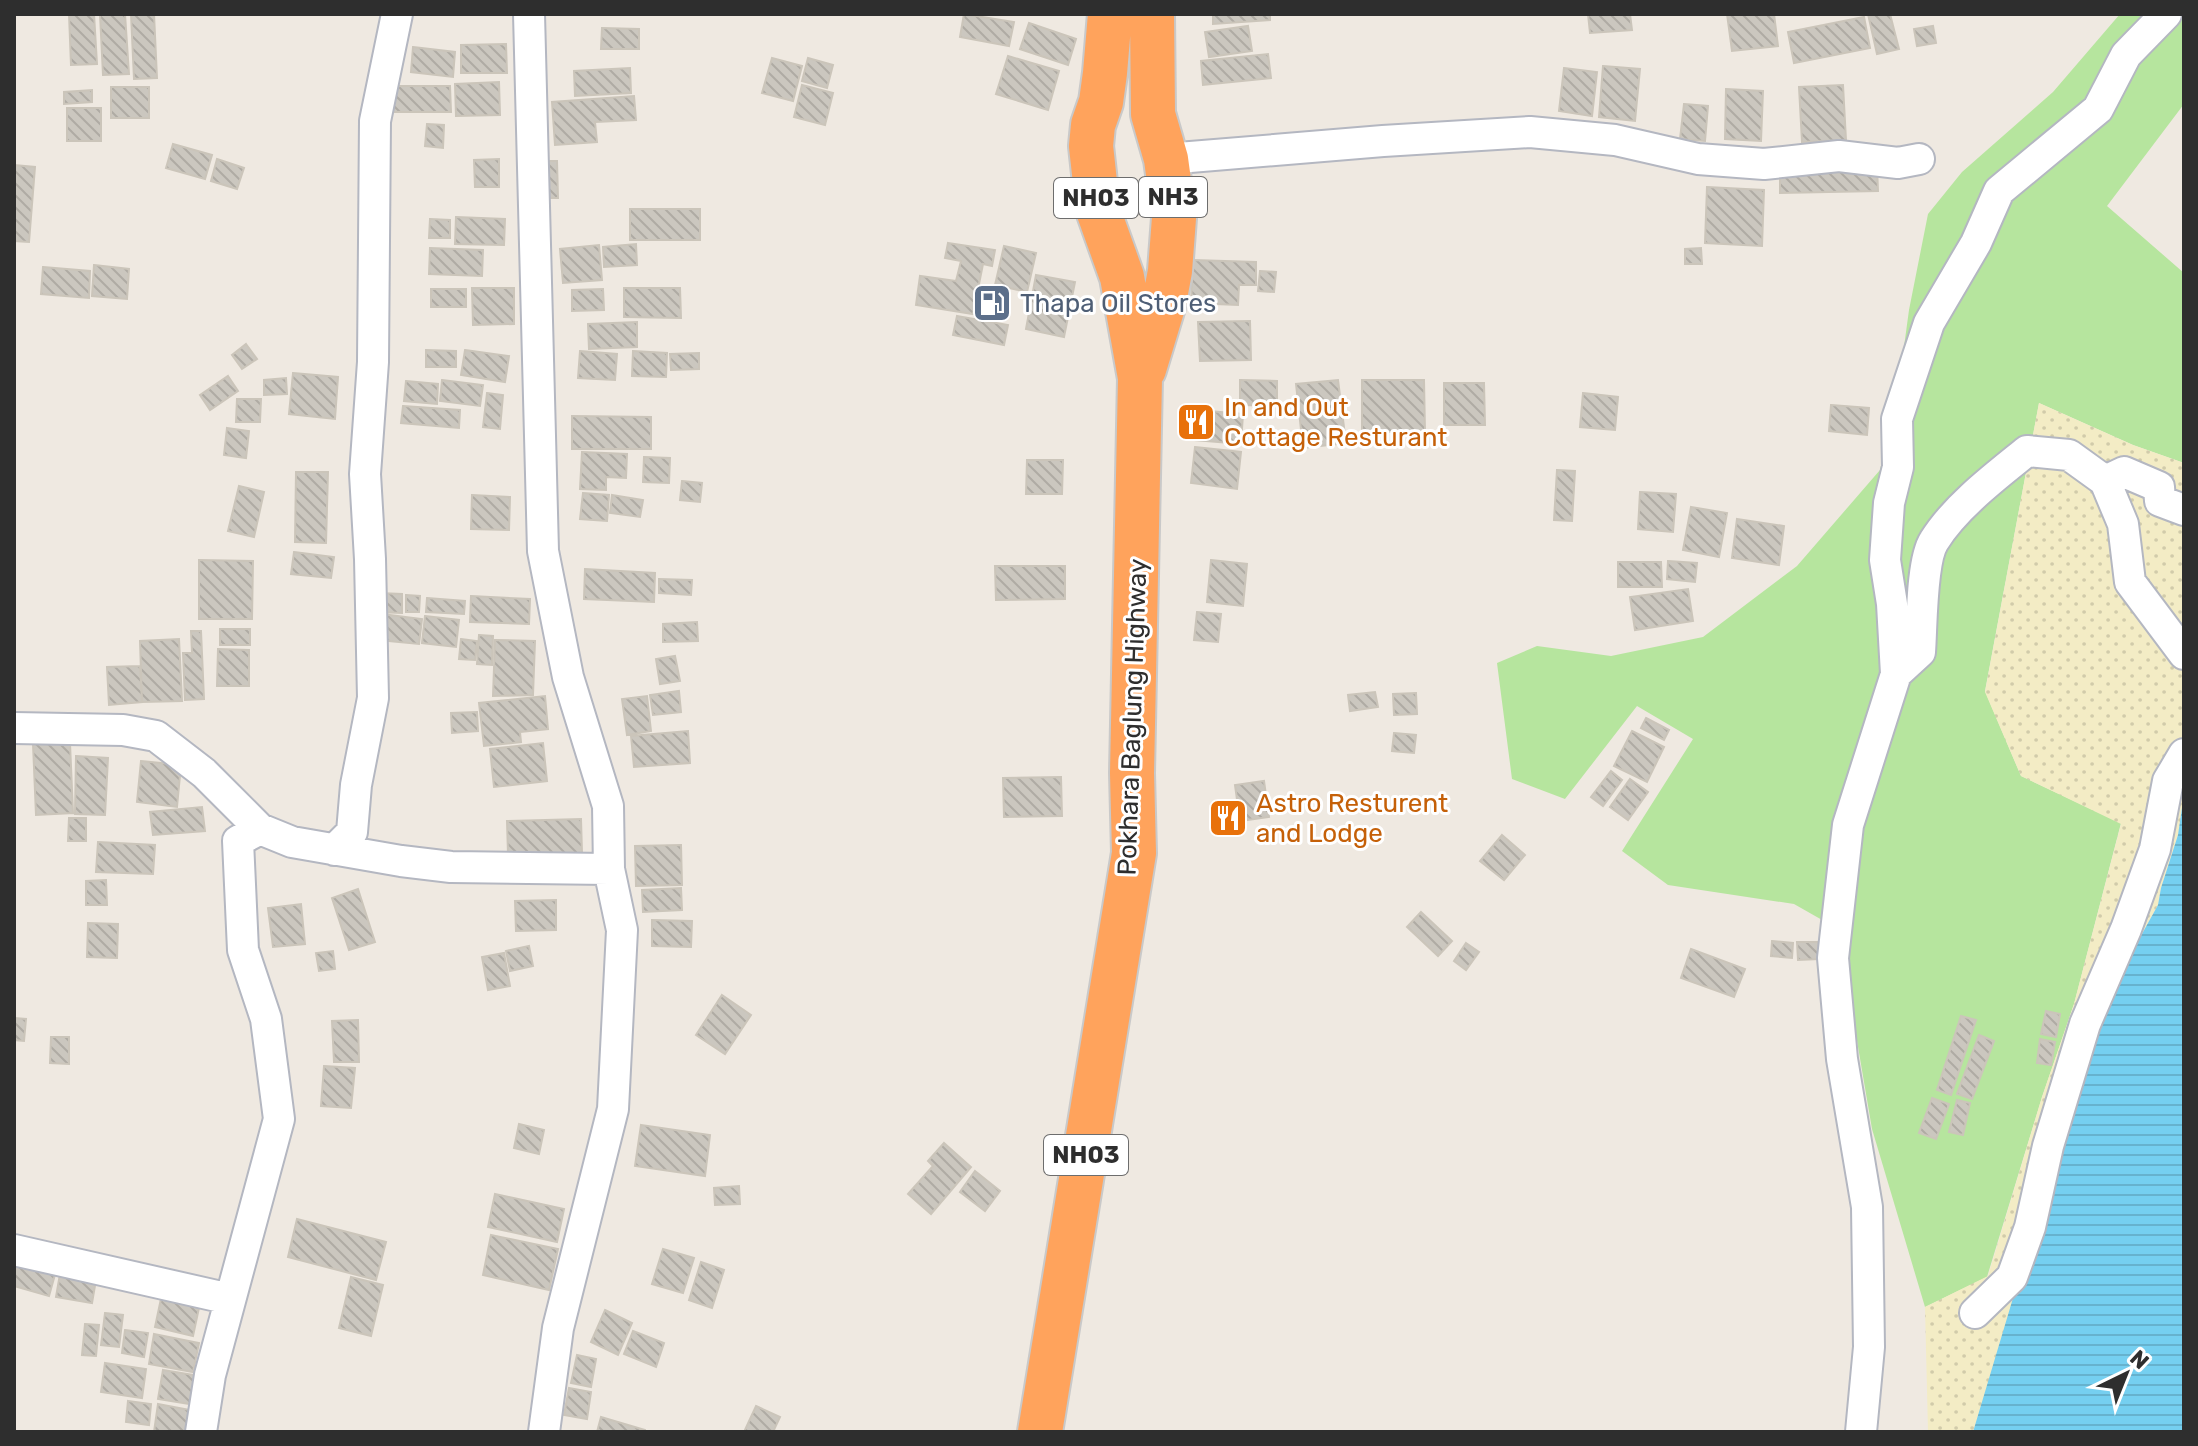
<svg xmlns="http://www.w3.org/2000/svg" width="2198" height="1446" viewBox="0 0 2198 1446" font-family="Rubik,sans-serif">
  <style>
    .grass { fill: #b6e59e }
    .sand { fill: url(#sand-dots) }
    .water { fill: url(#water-rules) }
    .building { fill: url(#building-back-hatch); stroke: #cbc5ba; stroke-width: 2 }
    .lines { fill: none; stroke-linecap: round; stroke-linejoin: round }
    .street-casing { stroke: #b4b7c1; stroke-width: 34 }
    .highway-casing { stroke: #c9c9c9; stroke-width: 48 }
    .street { stroke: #fff; stroke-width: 30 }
    .highway { stroke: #ffa35c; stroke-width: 44 }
    .labels { text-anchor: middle; stroke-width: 6; stroke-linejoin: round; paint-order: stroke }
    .shield { fill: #fff; stroke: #6d6d6d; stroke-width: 2 }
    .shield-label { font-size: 24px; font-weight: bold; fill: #2e2e2e }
    .service-label { font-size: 26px; fill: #4e5e75; stroke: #fff; text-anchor: start }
    .food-label { font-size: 26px; fill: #c56008; stroke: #fff; text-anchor: start }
    .street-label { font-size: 26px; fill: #2e2e2e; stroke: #fff }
  </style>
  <defs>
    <pattern id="sand-dots" width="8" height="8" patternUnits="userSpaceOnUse" patternTransform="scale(2)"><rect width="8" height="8" fill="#f3ecc5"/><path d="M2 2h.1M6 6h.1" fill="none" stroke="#d1cbaa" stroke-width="1.8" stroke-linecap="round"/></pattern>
    <pattern id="water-rules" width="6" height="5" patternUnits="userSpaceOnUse" patternTransform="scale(2)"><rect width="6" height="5" fill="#75cff0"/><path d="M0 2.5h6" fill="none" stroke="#66b2ce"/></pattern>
    <pattern id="building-back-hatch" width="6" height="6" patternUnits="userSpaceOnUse" patternTransform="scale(2)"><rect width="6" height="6" fill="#cbc7bf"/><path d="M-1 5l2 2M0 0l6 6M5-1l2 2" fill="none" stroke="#afaba4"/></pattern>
  </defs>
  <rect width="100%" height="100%" fill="#efe9e1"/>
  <path class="grass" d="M2120,14H2184V104L2107,206L2184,273V463L2133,445L2039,403L1985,691L2021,776L2121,823L2074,1004L2042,1097L1987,1277L1925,1307L1872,1129L1838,929L1794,904L1668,885L1622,851L1693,739L1637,706L1565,799L1512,779L1497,663L1537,646L1611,656L1703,637L1797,566L1880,470L1897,398L1909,310L1928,214L1962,172L2053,92Z"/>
  <path class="sand" d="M2039,403L2133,445L2184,463V794L2178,835L2161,888L2158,905L2118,977L1973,1432H1928L1925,1307L1988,1276L2042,1097L2074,1004L2121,824L2021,776L1985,692Z"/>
  <path class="water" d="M2184,794V1432H1973L2074,1094L2118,977L2158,905L2161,888L2178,835Z"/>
  <path class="building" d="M69,14H94L97,64L71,65Z
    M100,14H125L129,74L103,75Z
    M131,14H154L157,78L134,79Z
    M964,14L1014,22L1009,46L960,37Z
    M1213,14H1270V20L1213,24Z
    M1588,14H1630L1632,30L1590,33Z
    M1727,14H1774L1778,46L1732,51Z
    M1868,14H1890L1899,49L1877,54Z
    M1864,17L1870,48L1794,63L1788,32Z
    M1029,23L1076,39L1068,65L1020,49Z
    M1248,26L1252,51L1209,57L1205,32Z
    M1933,26L1936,43L1917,46L1914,29Z
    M602,28L639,29V49H601Z
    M506,44L507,73H461V45Z
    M413,47L455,52L453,77L411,72Z
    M1268,54L1271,78L1203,85L1201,61Z
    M1008,56L1059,71L1048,110L996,94Z
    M772,58L802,66L793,101L762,93Z
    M808,58L833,65L827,88L802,81Z
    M1603,66L1640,69L1635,121L1599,117Z
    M630,68L631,93L575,96L574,71Z
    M1564,68L1597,72L1592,116L1559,111Z
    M499,82L500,115L456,116L455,84Z
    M802,85L833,93L825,125L794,117Z
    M1843,85L1846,140L1802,142L1799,87Z
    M391,86H450L451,112H392Z
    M111,87H149V118H111Z
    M1726,89L1763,91L1761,141L1725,139Z
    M92,90V102L64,104V92Z
    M634,96L636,120L595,122L597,142L555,145L552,102Z
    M1684,104L1708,106L1705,141L1680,139Z
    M67,108H101V141H67Z
    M427,124L444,125L443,148L425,146Z
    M173,144L212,155L205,179L166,168Z
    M217,159L244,168L237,189L211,181Z
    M499,159V187H475L474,160Z
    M542,161H557L558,198H543Z
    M14,165L35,167L29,242L14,241Z
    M1877,166L1878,191L1780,193V168Z
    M1707,187L1764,190L1762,246L1705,243Z
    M630,209H700V240H630Z
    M456,217L505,219L504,245L455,244Z
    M430,219L450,220V238H429Z
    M948,243L995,250L992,266L983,264L973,314L916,305L920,276L956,281L961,261L945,258Z
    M636,244L637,265L604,267L603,247Z
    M599,245L602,280L563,283L560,249Z
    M1004,246L1036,253L1027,292L995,285Z
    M430,248L483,250L482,276L429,274Z
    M1701,248L1702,264H1685V249Z
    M1193,260L1256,262V285H1239L1238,305L1191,303Z
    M94,265L129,269L127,299L92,296Z
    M43,267L90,271L89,298L41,294Z
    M1260,271L1276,272L1274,292L1258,291Z
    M1036,275L1075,282L1064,337L1026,329Z
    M472,288H514V324L473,325Z
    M624,288H680L681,318L624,317Z
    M431,289H466V307H431Z
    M603,289L604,310L572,311V290Z
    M957,316L1008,325L1004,345L953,335Z
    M1250,321L1251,360L1200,361L1198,322Z
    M637,322V347L589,349L588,324Z
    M246,344L257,359L242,369L232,355Z
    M426,350L456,351V367H426Z
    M465,350L509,356L505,382L461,375Z
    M580,351L617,354L615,380L578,378Z
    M633,351L667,353L666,377L632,376Z
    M699,353V369L671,370L670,354Z
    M293,373L338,377L335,419L289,414Z
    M228,376L238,391L210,410L200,395Z
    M286,378L287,394L264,395V380Z
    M442,380L483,385L480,406L440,401Z
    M1240,380L1277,381V406L1240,405Z
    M1338,380L1346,443L1303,448L1296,384Z
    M1362,380H1424L1425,432H1362Z
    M406,381L438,384L437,404L404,401Z
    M1444,383H1484L1485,425H1444Z
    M487,393L503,395L500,429L483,427Z
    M1583,393L1618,397L1615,430L1580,427Z
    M237,399H261L260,422H236Z
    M1831,405L1869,408L1867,435L1829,431Z
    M403,406L460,410L459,428L401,423Z
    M1197,410L1243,414L1241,444L1195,440Z
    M572,416L651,417V449H572Z
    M227,428L249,431L246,458L224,455Z
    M1195,447L1241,452L1237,489L1191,483Z
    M582,452L627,454L626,478L606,477V490L580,489Z
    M644,457L670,458L669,483L643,482Z
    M1027,460H1063L1062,494H1026Z
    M1557,470L1575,471L1572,521L1554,520Z
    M296,472H328L326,543L295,542Z
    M682,481L702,483L700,502L680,500Z
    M239,486L264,492L254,537L228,531Z
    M1640,492L1676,494L1673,532L1638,529Z
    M583,493L609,495L607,521L580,519Z
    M472,495L510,497L509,530L471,529Z
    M612,495L643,500L640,517L610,513Z
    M1691,507L1727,513L1719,557L1683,550Z
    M1737,519L1784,526L1779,565L1732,558Z
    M294,552L334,557L331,578L291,574Z
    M199,560L253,561L252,619H199Z
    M1211,560L1247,564L1243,606L1207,602Z
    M1668,561L1697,563L1695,582L1667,579Z
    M1618,562H1661L1662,587H1618Z
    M995,566H1065V599L996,600Z
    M585,569L655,573L654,602L584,599Z
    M659,579L692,580L691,595L659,593Z
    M1688,589L1693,621L1635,630L1630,597Z
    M378,593L402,594V613L378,612Z
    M406,595L420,596L419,612H406Z
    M471,596L530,599L529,624L470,622Z
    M427,598L465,601L464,614L426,612Z
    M1197,612L1221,614L1218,642L1194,640Z
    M382,614L422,619L419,644L379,640Z
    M425,616L459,620L456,647L422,643Z
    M697,622L698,641L663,642V624Z
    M220,629H250V645H220Z
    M191,631H201L204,699L185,700L183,653H192Z
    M479,635L493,636L492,665L477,664Z
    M179,639L182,701L142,702L140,641Z
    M461,639L477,641L475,660L459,659Z
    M495,640L535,641L533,695L493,696Z
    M218,649L249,650V686H217Z
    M675,656L680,681L660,684L656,659Z
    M140,666L142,702L109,705L107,667Z
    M679,691L681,712L653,715L650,695Z
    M1375,692L1378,707L1350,711L1348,695Z
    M1416,693L1417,714L1394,715L1393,694Z
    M545,696L548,729L520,732L521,742L484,746L479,703Z
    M647,696L651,731L627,735L622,699Z
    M477,712L478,731L452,733L451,713Z
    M1646,718L1669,730L1664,740L1641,728Z
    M688,731L690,763L634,767L631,736Z
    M1632,731L1664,747L1647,782L1614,766Z
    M1394,733L1416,735L1414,753L1392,751Z
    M70,743L73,813L36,815L33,744Z
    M543,743L547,781L494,787L490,749Z
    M76,756L108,758L105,815L75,814Z
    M141,761L181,765L177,807L137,802Z
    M1611,771L1622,780L1603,806L1591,797Z
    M1061,777L1062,816L1004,817L1003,778Z
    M1630,779L1648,792L1628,820L1610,807Z
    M1264,781L1269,817L1240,821L1235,785Z
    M202,807L205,831L153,835L150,812Z
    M69,818H86V841H68Z
    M581,819L582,853L508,854L507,821Z
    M1502,835L1525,855L1504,880L1480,861Z
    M98,842L155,845L153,874L96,872Z
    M681,845L682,885L636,886L635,846Z
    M106,880L107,905H86V881Z
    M681,888L682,910L643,912L642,890Z
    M358,889L375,942L349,950L332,898Z
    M556,900V930L516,931L515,901Z
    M301,904L305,944L273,947L268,908Z
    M1421,912L1452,941L1438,956L1407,927Z
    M652,920L692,921L691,947L652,946Z
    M88,923L118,924L117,958L87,957Z
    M1772,941L1793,943L1792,958L1771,956Z
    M1797,942H1818L1819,959L1798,960Z
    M1466,943L1479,952L1466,970L1454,961Z
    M529,946L533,966L510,971L506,951Z
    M1691,949L1745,969L1734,997L1681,978Z
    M333,951L335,969L319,971L316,953Z
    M504,953L510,986L488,990L482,957Z
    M722,995L751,1015L725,1054L696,1035Z
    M2046,1011L2060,1014L2056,1037L2041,1034Z
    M1961,1016L1976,1020L1951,1095L1937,1090Z
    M14,1018L26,1019L24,1041L14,1040Z
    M358,1020L359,1062H334L332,1021Z
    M1979,1035L1994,1041L1972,1099L1957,1094Z
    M51,1037H69V1064L50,1063Z
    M2040,1039L2055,1042L2051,1065L2037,1063Z
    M324,1066L355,1068L351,1108L321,1106Z
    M1932,1098L1949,1104L1936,1139L1919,1133Z
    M1957,1100L1970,1103L1963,1135L1949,1132Z
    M519,1124L544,1130L539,1154L514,1148Z
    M641,1125L710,1135L705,1176L635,1166Z
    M944,1143L971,1167L931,1214L908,1194L933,1166L928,1161Z
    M975,1171L1000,1191L985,1211L960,1192Z
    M739,1186L740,1204L715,1205L714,1188Z
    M495,1194L564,1209L557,1242L488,1227Z
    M297,1219L386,1242L376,1280L288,1257Z
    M491,1235L558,1249L549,1290L483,1275Z
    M663,1249L694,1258L683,1293L652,1284Z
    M14,1260L56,1271L49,1296L14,1286Z
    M701,1262L724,1270L712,1308L689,1300Z
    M61,1268L97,1274L92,1303L56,1297Z
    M351,1277L383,1285L371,1336L339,1328Z
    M162,1294L200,1303L193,1336L155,1327Z
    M605,1310L632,1323L618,1355L591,1342Z
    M105,1313L123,1315L119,1347L101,1345Z
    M85,1324L99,1325L96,1356L82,1355Z
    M125,1330L148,1333L144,1357L122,1353Z
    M633,1331L664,1343L656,1367L624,1354Z
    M154,1334L199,1343L193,1372L149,1364Z
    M577,1355L596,1359L591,1387L571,1383Z
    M105,1363L146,1369L142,1398L101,1392Z
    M163,1370L200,1376L196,1405L158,1399Z
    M569,1388L591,1392L587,1419L564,1415Z
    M128,1401L151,1404L149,1425L126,1422Z
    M158,1404L190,1410L187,1432H154Z
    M756,1406L780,1417L773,1432H744Z
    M601,1417L645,1430V1432H597Z"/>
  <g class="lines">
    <g class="street-casing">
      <path id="street" d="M529,14L543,551L568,677L608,806L609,869L622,930L613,1109L558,1328L544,1432
        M1166,159L1383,141L1530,132L1615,140L1698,159L1764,164L1839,156L1898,163L1919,159
        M2105,481L2124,472L2159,487L2160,501L2184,510
        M1896,674L1920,652C1922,627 1921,561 1934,541C1955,507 1996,476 2027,451L2069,455L2105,481L2123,524L2130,582L2184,654
        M14,728L123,730L156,736L204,773L260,829L292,842L401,861L451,867L609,869
        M334,850L352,832L356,785L373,698L370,559L365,474L373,362L375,121L397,14
        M14,1250L230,1299
        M1975,1313L2012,1277L2030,1227L2048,1146L2085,1024L2126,929L2155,849L2168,781L2184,754
        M201,1432L210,1375L279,1119L266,1019L243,950L238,841L260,829
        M1861,1432L1869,1347L1867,1207L1842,1059L1833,958L1848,825L1896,674L1892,604L1885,560L1889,503L1898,467L1897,419L1929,323L1976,243L1999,191L2098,109L2126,55L2166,14"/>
    </g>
    <g class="highway-casing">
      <path id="highway" d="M1144,369L1164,303L1170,271L1174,218L1166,159L1153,114L1152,14
        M1040,1432L1134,853L1132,773L1140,378L1122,277L1098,210L1091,146L1093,125L1101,102L1105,73L1110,14"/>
    </g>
    <use href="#street" class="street"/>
    <use href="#highway" class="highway"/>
  </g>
  <defs>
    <g id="fuel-square" transform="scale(2)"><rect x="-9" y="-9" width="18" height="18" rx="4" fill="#5c6f8a" stroke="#fff"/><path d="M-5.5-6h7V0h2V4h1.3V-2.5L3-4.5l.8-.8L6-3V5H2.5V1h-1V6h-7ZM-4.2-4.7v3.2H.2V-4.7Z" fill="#fff"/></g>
    <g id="restaurant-square" transform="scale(2)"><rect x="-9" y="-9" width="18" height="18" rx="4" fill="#e8710a" stroke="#fff"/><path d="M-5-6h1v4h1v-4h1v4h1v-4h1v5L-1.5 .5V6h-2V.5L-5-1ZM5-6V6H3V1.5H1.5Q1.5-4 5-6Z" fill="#fff"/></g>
  </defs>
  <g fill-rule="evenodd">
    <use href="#fuel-square" x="992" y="303"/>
    <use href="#restaurant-square" x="1196" y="422"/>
    <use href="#restaurant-square" x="1228" y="818"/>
  </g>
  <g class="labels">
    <g class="shield">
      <rect x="1139" y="177" width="68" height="40" rx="6"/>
      <rect x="1054" y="178" width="84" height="40" rx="6"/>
      <rect x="1044" y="1135" width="84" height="40" rx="6"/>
    </g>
    <g class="shield-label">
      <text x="1173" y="205">NH3</text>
      <text x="1096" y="206">NH03</text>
      <text x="1086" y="1163">NH03</text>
    </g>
    <g class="service-label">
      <text x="1020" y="312">Thapa Oil Stores</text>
    </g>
    <g class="food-label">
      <text x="1224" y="416">In and Out<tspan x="1224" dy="30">Cottage Resturant</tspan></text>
      <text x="1256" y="812">Astro Resturent<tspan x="1256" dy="30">and Lodge</tspan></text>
    </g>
    <g class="street-label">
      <text transform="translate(1132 717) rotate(-88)" y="9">Pokhara Baglung Highway</text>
    </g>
  </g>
  <rect width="2198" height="1446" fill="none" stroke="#2e2e2e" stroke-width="32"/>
  <g transform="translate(2126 1374) rotate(43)" stroke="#ffffff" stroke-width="6" paint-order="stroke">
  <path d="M0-6L14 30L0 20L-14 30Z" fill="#2e2e2e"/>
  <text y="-12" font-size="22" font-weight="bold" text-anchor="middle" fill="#2e2e2e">N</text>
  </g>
</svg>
